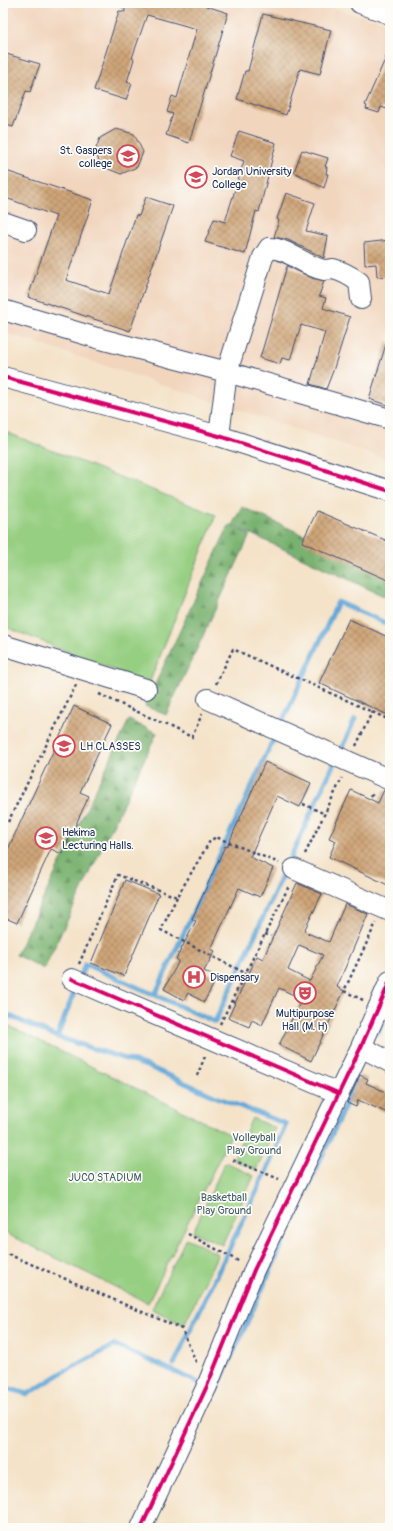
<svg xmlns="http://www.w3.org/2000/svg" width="393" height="1531" viewBox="0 0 393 1531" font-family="Pangolin,sans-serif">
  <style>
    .built { fill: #f1d5bd }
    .green { fill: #97cf82; stroke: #597f70 }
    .forest { fill: url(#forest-firs); stroke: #4a7067 }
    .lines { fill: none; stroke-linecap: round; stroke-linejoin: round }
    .stream { stroke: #63a8d8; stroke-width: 5 }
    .building { fill: url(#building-cross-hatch); fill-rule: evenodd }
    .minor-casing { stroke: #3c4a6e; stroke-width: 22 }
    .path { stroke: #3c4a6e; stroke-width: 2.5; stroke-dasharray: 3 3; stroke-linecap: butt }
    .minor { stroke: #fff; stroke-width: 20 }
    .cycleway-casing { stroke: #fdfcf7; stroke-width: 6 }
    .cycleway { stroke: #d6006c; stroke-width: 4 }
    .labels { text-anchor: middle; stroke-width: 3.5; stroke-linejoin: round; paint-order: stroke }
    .poi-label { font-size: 11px; fill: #1b2f5e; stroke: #fdfcf7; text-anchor: start }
    .park-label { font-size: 11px; fill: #405f69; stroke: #fdfcf7 }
  </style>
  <defs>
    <pattern id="forest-firs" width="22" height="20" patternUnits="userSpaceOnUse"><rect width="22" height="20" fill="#79b270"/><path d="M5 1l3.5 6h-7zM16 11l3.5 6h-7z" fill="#62915f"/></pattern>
    <pattern id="building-cross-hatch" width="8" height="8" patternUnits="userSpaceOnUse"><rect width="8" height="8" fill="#cfa578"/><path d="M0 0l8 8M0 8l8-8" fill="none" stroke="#a78766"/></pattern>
  </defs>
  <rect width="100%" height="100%" fill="#fdfcf7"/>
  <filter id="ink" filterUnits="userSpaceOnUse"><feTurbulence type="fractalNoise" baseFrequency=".025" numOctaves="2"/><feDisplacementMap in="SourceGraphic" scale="8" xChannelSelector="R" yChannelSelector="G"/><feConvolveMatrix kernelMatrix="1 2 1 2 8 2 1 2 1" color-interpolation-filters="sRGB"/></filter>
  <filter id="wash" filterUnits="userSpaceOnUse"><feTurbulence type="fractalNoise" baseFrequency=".012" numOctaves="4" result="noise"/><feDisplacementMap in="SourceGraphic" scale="16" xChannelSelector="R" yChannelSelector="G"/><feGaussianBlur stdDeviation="0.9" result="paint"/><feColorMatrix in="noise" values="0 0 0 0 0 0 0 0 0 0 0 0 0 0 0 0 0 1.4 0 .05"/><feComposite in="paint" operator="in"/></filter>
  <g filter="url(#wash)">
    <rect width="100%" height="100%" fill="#f4e3c9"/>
    <path class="built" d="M3,3H314L390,23V460L3,332Z"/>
    <path class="green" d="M3,431L216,515L149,684L3,626Z
      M3,1023L231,1135L148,1303L3,1232Z
      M252,1118L275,1128L256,1170L233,1160Z
      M225,1162L254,1176L222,1245L193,1232Z
      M186,1238L218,1254L184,1325L152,1309Z"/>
    <path class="forest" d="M242,507L390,574V599L232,525Z
      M229,525L250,535L166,715L145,706Z
      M129,720L157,733L44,969L16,955Z"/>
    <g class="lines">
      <path class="stream" d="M280,727L338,602L390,625
        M339,754L355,719
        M80,978L85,964L155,995L276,734
        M155,995L215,1022L335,761
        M3,1013L57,1037L147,1066L214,1096L286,1124L266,1172L174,1364
        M378,1033L390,1007
        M57,1037L77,985
        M3,1387L28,1394L65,1371L115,1345L202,1384
        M216,1391L356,1081"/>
    </g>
    <g id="blocks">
      <path class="building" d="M119,3H197L228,13L189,143L166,135L173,114L167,112L172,96L177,98L197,29L147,15L132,58L134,59L127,82L132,84L126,100L94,90L119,11L125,12V8L119,6Z
        M263,14L331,30L320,74L300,69L286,115L237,99L245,71H248Z
        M390,48V110L381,107L379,113L366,109L367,106L365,105Z
        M3,53L40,64L30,92L26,91L13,127L3,124Z
        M116,129L134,134L143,152L137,167L121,174L101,166L95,151L100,138Z
        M239,131L276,143L259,212L256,211L245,254L205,242L214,219L225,222L244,161L230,156Z
        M302,150L328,158L325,167H327L326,174H328L324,188L294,172Z
        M3,170L93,200L66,280L109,294L136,215L139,216L146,197L173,206L130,331L28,297L56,216L3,197Z
        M286,193L315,203L306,231L328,236L324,258L288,240L274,237L279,220L277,219Z
        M390,240V276L377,277L376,264L365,265L364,243Z
        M287,266L312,278L324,281L319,296L326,298L323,308L350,317L333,371L326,389L310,384L325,332L301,325L290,360L282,358L280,364L260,358Z
        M387,341L390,342V406L369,399Z
        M317,511L390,542V581L302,542Z
        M349,619L390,638V716L319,683Z
        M74,706L112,724L80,792L89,796L62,854L51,849L17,923L3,917V860Z
        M265,762L311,783L300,807L277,796L250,857L273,868L260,897L239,888L211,949L215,951L204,971L217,978L204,1002L188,993L184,1000L164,989L179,961L176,959L196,921L192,919L225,846L227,847Z
        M351,790L378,803L384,790L390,791V886L329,857L336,841L329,838Z
        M125,880L159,894L124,976L91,963Z
        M297,883L322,894L304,931L305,932L329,942L345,904L368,914L337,987L344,991L311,1061L279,1045L302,999L279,988L262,1025L252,1020L249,1027L228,1018L257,956L263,959ZM299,945L323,955L310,981L288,970Z
        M360,1075L368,1079L366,1083L390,1094V1114L358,1100L356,1107L347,1103Z"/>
    </g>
  </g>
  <g filter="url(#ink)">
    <use href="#blocks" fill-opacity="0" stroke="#3c4a6e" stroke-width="1"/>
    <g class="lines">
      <g class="minor-casing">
        <path id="minor" d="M360,3L390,14
          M3,222L26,230
          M3,310L97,338L227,372L390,419
          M3,377L219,436L390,491
          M219,436L227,372L263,257L269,248C288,248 304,266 324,270C327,270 330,269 333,269C342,271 352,277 359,282L361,299
          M3,645L146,689
          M208,699L390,780
          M294,869L390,911
          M72,979L338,1093
          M361,1047L390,1062
          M141,1528L207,1386L254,1270L361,1047L390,981"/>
      </g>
      <path class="path" d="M216,684L233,649L390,720
        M99,694L192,737L202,714
        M356,746L372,712
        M371,796L374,791
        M303,804L325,814
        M8,822L76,685
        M305,854L342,778
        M177,897L161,930L245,973
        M265,934L271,936
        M79,964L118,875L177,897L210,841L216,837L279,863
        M363,1000L344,991L376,923
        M232,1001L237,1003
        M220,1024L289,886
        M197,1076L206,1054
        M233,1160L279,1179
        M188,1234L240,1262
        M3,1252L182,1329L197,1364"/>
      <use href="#minor" class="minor"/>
      <g class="cycleway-casing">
        <path id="cycleway" d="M3,377L219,436L390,491
          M72,979L338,1093
          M141,1528L207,1386L254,1270L361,1047L390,981"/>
      </g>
      <use href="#cycleway" class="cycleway"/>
    </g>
  </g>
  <defs>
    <g id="university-ring" transform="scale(1.15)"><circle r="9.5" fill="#fdfcf7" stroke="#d1495b" stroke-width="1.5"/><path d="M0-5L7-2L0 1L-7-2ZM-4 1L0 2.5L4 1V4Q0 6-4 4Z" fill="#d1495b"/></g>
    <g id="hospital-ring" transform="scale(1.15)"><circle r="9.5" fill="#fdfcf7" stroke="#d1495b" stroke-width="1.5"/><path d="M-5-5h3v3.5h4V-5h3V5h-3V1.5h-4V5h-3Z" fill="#d1495b"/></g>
    <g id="theatre-ring" transform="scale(1.15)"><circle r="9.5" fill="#fdfcf7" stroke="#d1495b" stroke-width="1.5"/><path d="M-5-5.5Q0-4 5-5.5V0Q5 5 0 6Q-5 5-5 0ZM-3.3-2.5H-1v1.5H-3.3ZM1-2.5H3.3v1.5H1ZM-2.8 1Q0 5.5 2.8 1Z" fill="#d1495b"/></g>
  </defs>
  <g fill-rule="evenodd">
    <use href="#university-ring" x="128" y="156"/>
    <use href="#university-ring" x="196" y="177"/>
    <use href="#university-ring" x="64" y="746"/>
    <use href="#university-ring" x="46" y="838"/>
    <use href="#hospital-ring" x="194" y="977"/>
    <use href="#theatre-ring" x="305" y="993"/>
  </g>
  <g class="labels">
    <g class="poi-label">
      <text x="112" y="154" text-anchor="end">St. Gaspers<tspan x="112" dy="13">college</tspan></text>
      <text x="212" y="175">Jordan University<tspan x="212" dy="13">College</tspan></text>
      <text x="80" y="750">LH CLASSES</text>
      <text x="62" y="836">Hekima<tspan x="62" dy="13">Lecturing Halls.</tspan></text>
      <text x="210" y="981">Dispensary</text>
      <text x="305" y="1017" text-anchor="middle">Multipurpose<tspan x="305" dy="13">Hall (M. H)</tspan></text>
    </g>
    <g class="park-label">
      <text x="254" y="1141">Volleyball<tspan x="254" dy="13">Play Ground</tspan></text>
      <text x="105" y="1181">JUCO STADIUM</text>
      <text x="224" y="1201">Basketball<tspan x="224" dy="13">Play Ground</tspan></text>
    </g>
  </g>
  <rect width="393" height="1531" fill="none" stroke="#fdfcf7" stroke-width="16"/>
</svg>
